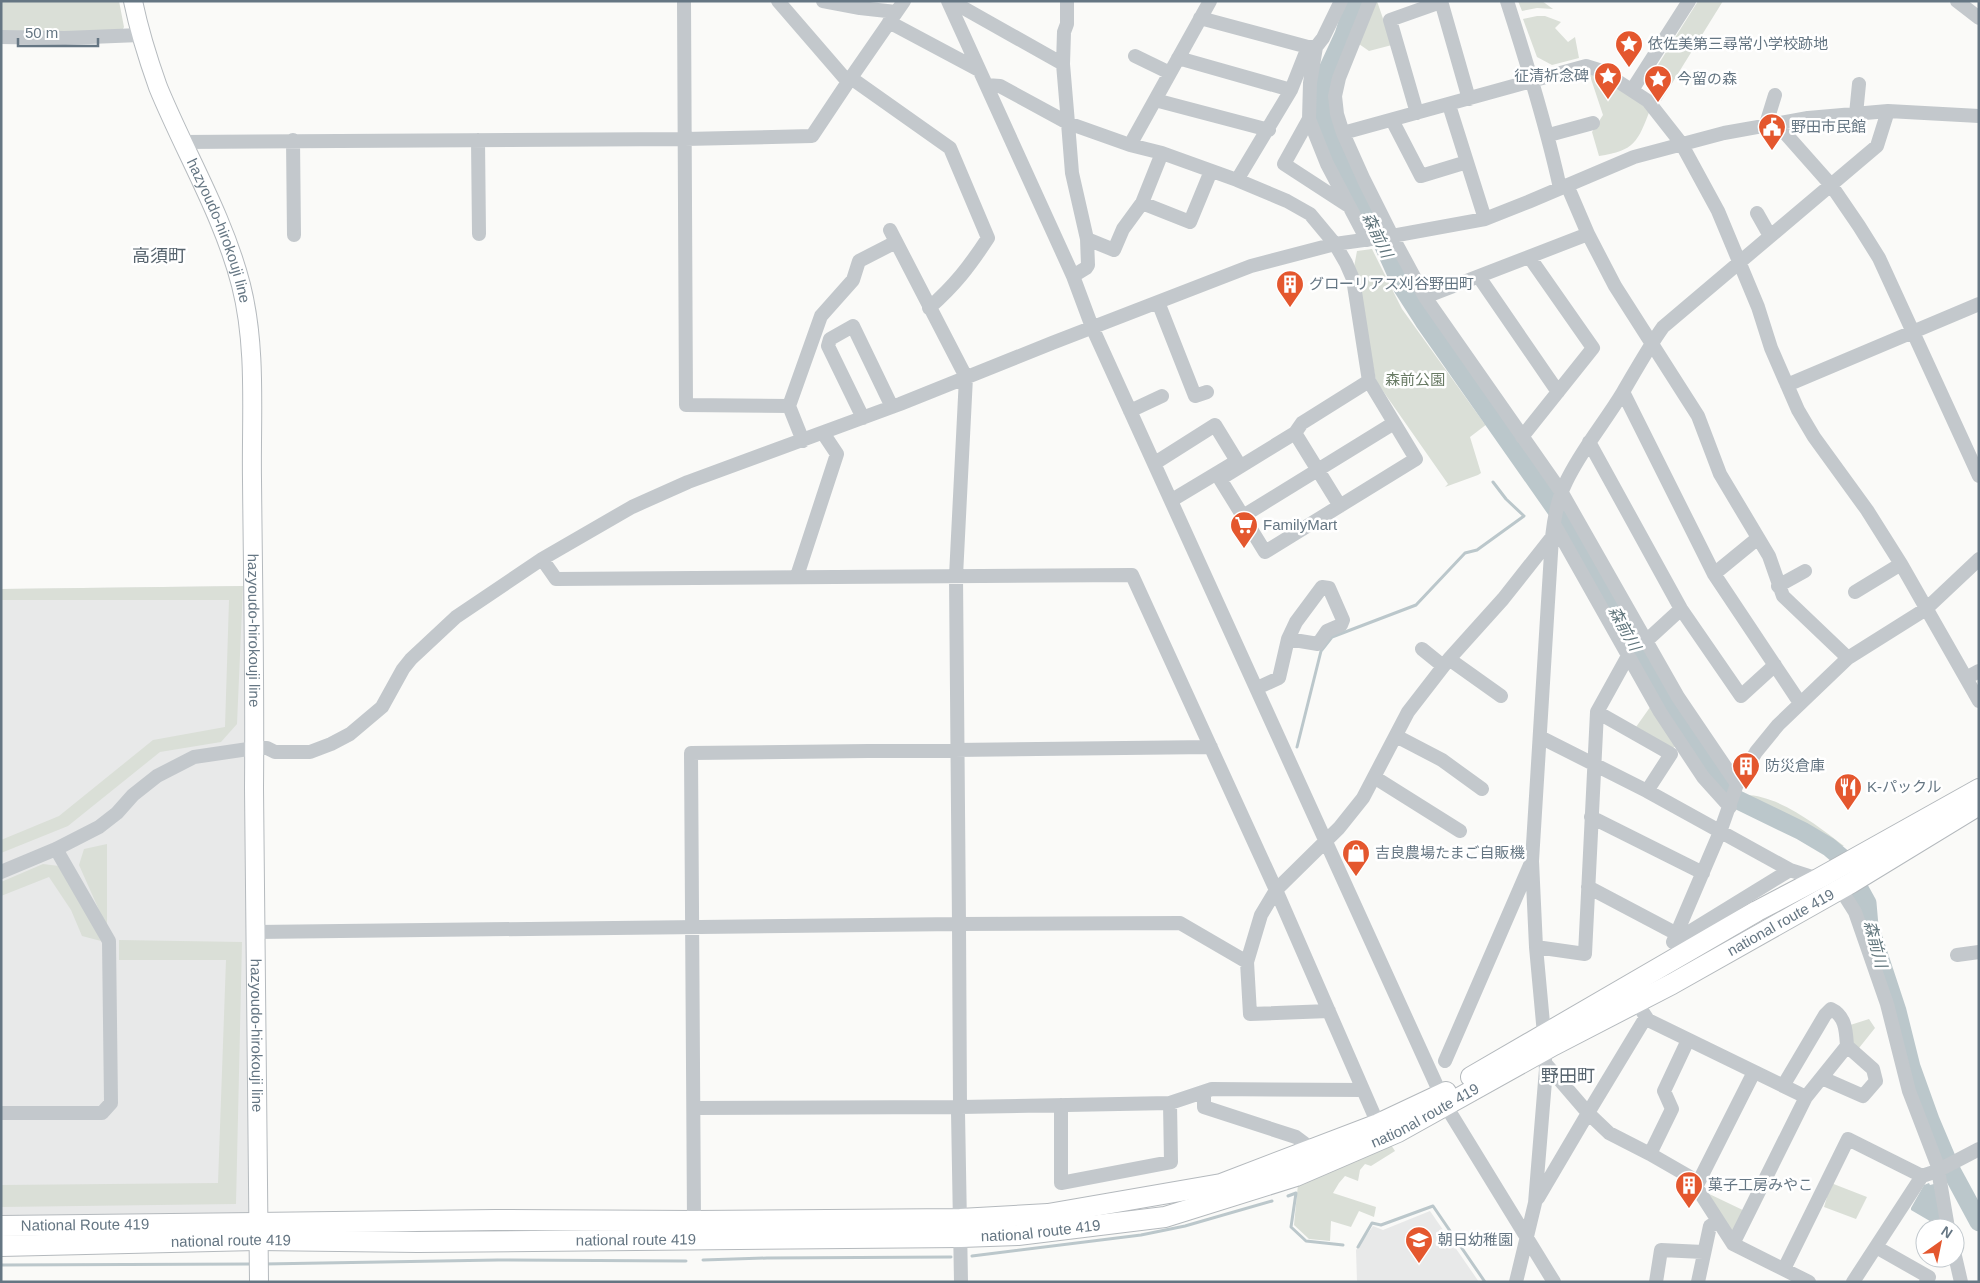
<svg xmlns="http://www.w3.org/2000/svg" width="1980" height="1283" viewBox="0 0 1980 1283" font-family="Arial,'Noto Sans JP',sans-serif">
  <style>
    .built { fill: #e8e9e9 }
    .green { fill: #dadfd7 }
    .water { fill: #bbc7cb }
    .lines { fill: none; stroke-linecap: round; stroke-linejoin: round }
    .stream { stroke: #bbc7cb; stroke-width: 3 }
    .river { stroke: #bbc7cb; stroke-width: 19 }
    .major-casing { stroke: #b5babe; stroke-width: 20 }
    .highway-casing { stroke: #b4b9bd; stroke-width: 22 }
    .minor { stroke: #c3c8cc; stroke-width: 14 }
    .major { stroke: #fff; stroke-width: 18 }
    .highway { stroke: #fff; stroke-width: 20 }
    .labels { text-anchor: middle; stroke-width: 5; stroke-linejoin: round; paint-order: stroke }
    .poi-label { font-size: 15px; fill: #657683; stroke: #fff; text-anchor: start }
    .street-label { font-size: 15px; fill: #657683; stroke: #fff }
    .park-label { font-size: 15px; fill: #687a64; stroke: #fff }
    .water-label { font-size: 16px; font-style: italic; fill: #60757c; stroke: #fff }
    .quarter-label { font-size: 18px; fill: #57646e; stroke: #fff }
  </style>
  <rect width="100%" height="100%" fill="#fafaf8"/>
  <path class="built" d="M243,586L255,725L253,1218L1,1221V589Z
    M1430,1211L1479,1282H1357L1356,1250L1373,1226L1383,1230Z"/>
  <path class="green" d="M1,1H119L124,27L122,31H1Z
    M1377,1L1392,45L1369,51L1359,44Z
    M1518,1H1542L1553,9L1537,8L1522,11Z
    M1698,1H1723L1661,101L1652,95L1656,89L1646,84Z
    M1537,16H1545L1561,22L1555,28L1568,42L1575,37L1579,58L1552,65L1537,57L1523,19Z
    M1589,73L1600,75L1650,110C1638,141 1635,151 1599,156L1592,132L1603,115Z
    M1372,249L1402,309L1484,423L1487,424L1470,437L1481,473L1478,475L1445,487L1448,484L1376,381L1354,267L1357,251Z
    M243,586L237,724L221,742L160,752L68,826L1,853V840L59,816L153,740L225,727L229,600H1V589Z
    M1653,703L1679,744L1673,748L1636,727Z
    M1745,795C1779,795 1818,826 1844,846L1833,847L1803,829L1746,802Z
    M107,844V928L79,865L84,849Z
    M43,864L59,866L84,905L101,941L82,936L71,910L49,877L1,896V882Z
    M119,940L242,942L236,1204L1,1207V1185L218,1183L226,960H119Z
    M1869,1019L1875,1028L1855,1053L1844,1027Z
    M1391,1145L1395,1151L1371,1166L1365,1164L1360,1170L1358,1181L1345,1176L1339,1183L1333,1193L1376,1207L1374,1217L1359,1211L1351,1227L1331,1221L1330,1241L1309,1239L1294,1225L1298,1184Z
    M1831,1183L1867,1197L1856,1219L1824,1207Z
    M1703,1191L1749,1213L1731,1234Z"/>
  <path class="water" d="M1929,1183L1930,1185L1934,1184L1942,1225L1940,1227L1911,1210V1208L1924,1185Z"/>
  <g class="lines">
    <path class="stream" d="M1297,747L1321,651L1332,637L1416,605L1465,553L1477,550L1524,516L1506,499L1493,482
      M1288,1196L1296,1193L1291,1227L1306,1241L1343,1245
      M1358,1247L1372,1223L1381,1225L1433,1206L1485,1282
      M972,1256L1141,1235L1185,1226L1272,1201
      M703,1260L767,1258L951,1257
      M264,1264L498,1260L686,1261
      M1,1265L253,1264"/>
    <path class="river" d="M1355,1L1344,35L1325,76L1321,91L1322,110L1352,185L1375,226L1403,288L1424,321L1565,522L1669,706L1723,787L1736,799L1802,831L1829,847L1842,858L1867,903L1869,926L1897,1011L1911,1067L1930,1120L1952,1172L1979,1222"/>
    <g class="major-casing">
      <g id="major">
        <path id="s1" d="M133,1C139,30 148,59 158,87C185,153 223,215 241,285C257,348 251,415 252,480C253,582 255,685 254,788L259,1282"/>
      </g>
    </g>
    <g class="highway-casing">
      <g id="highway">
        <path d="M1471,1077L1757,911L1818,879L1979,789"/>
        <path id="s2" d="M1,1226L495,1220L694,1221L960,1219L1048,1214L1221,1184L1378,1124L1446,1092"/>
        <path id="s3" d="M1,1246L258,1240L418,1242L961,1237L1018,1235L1165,1217L1296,1176L1398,1132L1554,1045L1672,984L1851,883L1979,805"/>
      </g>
    </g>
    <path class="minor" d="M684,1L686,405L789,406L803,441
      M823,1L860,8L857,1
      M948,1L1073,276L1092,327L1446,1106L1554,1282
      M951,1L1063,64
      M1067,1V24L1064,32L1063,64L1068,123L1072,173L1087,239L1088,265L1086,268L1073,276
      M1341,1L1323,38L1316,47L1310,83L1309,119L1327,164L1367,240
      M1370,1L1339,78L1335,96L1337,114L1343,133L1364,180L1392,236L1425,297L1562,493L1678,697L1737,784
      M1441,1L1469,99
      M1507,1C1527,63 1546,124 1560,188
      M1957,1L1979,18
      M860,8L896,12
      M1200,18L1308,47H1316
      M889,22L979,70
      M1,37L65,38L140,35
      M1135,56L1170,73
      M1178,58L1291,90
      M851,78L950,148L988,238C969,267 955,285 929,308
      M848,82L904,1
      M986,85L1000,86L1068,123L1130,145L1162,153L1237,180L1287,201L1310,214L1335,244L1346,263L1353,279L1369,381L1416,459L1265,552L1220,479L1295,433L1340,506
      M1632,90L1689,1
      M1155,100L1269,130
      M1449,105L1485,219
      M1417,113L1390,20L1441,2
      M1856,114L1859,84
      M1309,119L1284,164L1347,205
      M1392,120L1421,176L1467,162
      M1776,123L1831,185L1859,226L1879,258L1979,476
      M1766,124L1775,95
      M1343,133L1586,66L1602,71L1648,101L1681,143L1718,211L1758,307L1771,348L1798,410L1814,437L1867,510L1901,564L1979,701
      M1549,135L1593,123
      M293,140L294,235
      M478,140L479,234
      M183,142L685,139L812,136L848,82L778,1
      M1130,145L1210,1
      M1237,180L1291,90L1308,47
      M1567,185L1588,234L1615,286L1698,416L1720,474L1769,556L1783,596L1848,658
      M1142,203L1190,222L1211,171
      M1757,213L1770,236
      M1087,239L1114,250L1123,229L1142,203L1162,153
      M1479,277L1558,392
      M1425,297L1588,234
      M1158,302L1195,396L1207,392
      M1787,385L1979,304
      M1623,392L1714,574L1800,703
      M789,406L821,316L853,280L859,261L896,242
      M1130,411L1162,396
      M863,418L828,346L830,339L853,326L892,407
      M1295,433L1302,423L1369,381
      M1522,437L1593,348L1530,258
      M1589,442L1681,609L1741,696L1775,665
      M1155,463L1215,425L1237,461L1172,500
      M1243,516L1394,423
      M1554,524L1660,712L1703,777L1730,807
      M542,559L556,579L1132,575L1276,890L1378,1124
      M1714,574L1758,538
      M797,576L837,454L823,433
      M1778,586L1805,571
      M1855,592L1901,564
      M1645,642L1681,609
      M1422,649L1443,666
      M1449,659L1501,696
      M1966,678L1979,671
      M1257,688L1279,678L1288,639L1296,622L1322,587L1329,588L1343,620L1341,625L1327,631L1318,644L1288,639
      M1597,712L1671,754L1647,791
      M1396,736L1442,760L1482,789
      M1540,737L1647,791L1790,870
      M1374,777L1460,831
      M1591,817L1703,873
      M1,872L56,849L99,827L117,813L133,795L157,776L194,757L255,748H267L275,752H310L331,744L350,734L382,707L403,669L411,659L456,617L542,559L632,507L688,482L900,404L1052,343L1251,266L1335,244L1392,236L1485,219L1528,202L1634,157L1724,133L1808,118L1888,111L1979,116
      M1588,887L1677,934
      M1843,893L1855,912L1887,1004L1909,1091L1937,1164L1948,1228
      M256,932L959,924L956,576L966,377L890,230
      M1673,942L1720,832L1737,784L1756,752L1778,725L1848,658L1926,609L1979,559
      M1673,942L1790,870L1818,879
      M1536,947L1585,954L1597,712L1628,656
      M1957,955L1979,952
      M1247,962L1250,1014L1329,1011
      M1637,1003L1648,1020L1806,1097
      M1646,1017L1588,1113L1609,1133L1650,1154
      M1544,1034L1536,947L1532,861L1552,537C1554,519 1558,498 1566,482C1581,450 1605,422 1623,392C1636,370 1648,348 1663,327L1877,146L1888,111
      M1688,1040L1664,1091L1672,1109L1650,1154L1690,1177L1733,1244
      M1445,1061L1530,865
      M1822,1078L1863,1096L1876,1081L1873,1069L1847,1046
      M1783,1086L1825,1015L1831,1009C1846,1016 1846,1032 1847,1046L1806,1097L1733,1244L1809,1282
      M1204,1092V1107L1296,1137L1312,1149
      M1061,1105V1183L1171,1162L1170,1103
      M694,1108L960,1107L1170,1103L1212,1089L1363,1090
      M1,1113H102L111,1103L109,941L56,849
      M1696,1187L1754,1072
      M1538,1198L1588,1113L1545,1063
      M694,1221L691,753L1211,747
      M1876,1247L1929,1277L1926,1282
      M1955,1256L1961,1282
      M1784,1269L1848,1139L1922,1176
      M961,1282L958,1112L960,1107L959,924L1180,923L1247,962L1261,915L1276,890L1339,828L1363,798L1408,712L1449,659L1503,599L1552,537
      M1516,1282L1535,1203L1546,1069L1544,1051
      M1656,1282L1661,1250L1703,1252
      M1698,1282L1710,1226L1719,1222
      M1853,1282L1922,1176L1937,1171L1979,1149"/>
    <use href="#major" class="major"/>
    <use href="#highway" class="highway"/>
  </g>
  <defs>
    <g id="sight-pin" transform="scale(1.4375)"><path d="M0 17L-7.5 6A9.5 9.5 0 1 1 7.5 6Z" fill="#e4572e" stroke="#fff"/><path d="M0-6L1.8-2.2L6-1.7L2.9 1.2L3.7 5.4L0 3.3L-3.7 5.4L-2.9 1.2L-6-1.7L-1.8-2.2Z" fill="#fff"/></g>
    <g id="civic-pin" transform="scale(1.4375)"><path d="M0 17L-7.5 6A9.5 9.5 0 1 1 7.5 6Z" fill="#e4572e" stroke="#fff"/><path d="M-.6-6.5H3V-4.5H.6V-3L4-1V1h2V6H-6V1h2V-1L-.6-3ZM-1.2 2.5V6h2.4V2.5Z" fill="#fff"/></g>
    <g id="building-pin" transform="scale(1.4375)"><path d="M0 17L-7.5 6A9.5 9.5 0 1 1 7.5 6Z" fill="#e4572e" stroke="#fff"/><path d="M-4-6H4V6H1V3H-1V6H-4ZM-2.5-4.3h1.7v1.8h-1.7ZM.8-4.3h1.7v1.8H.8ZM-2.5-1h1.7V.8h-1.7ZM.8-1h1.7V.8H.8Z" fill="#fff"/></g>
    <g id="supermarket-pin" transform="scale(1.4375)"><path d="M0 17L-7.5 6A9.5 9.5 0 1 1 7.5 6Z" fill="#e4572e" stroke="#fff"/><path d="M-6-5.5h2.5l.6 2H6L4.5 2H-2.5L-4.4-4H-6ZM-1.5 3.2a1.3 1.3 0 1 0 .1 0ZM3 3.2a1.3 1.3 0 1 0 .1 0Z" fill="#fff"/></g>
    <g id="restaurant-pin" transform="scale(1.4375)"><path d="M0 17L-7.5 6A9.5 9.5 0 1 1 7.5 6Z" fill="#e4572e" stroke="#fff"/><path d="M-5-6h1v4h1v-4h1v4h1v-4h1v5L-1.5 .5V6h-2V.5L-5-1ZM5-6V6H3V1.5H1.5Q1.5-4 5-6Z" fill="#fff"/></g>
    <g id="shop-pin" transform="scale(1.4375)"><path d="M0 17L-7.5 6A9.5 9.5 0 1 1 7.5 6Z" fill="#e4572e" stroke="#fff"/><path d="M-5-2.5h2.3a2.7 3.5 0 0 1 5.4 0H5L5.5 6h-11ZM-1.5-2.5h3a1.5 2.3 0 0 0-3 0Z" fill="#fff"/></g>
    <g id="school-pin" transform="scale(1.4375)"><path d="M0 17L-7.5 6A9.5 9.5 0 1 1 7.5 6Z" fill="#e4572e" stroke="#fff"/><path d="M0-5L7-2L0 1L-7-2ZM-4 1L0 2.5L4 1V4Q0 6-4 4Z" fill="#fff"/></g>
  </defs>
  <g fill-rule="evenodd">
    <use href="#sight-pin" x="1629" y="44"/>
    <use href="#sight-pin" x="1608" y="76"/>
    <use href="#sight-pin" x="1658" y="79"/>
    <use href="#civic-pin" x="1772" y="127"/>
    <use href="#building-pin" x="1290" y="284"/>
    <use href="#supermarket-pin" x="1244" y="525"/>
    <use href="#building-pin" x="1746" y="766"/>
    <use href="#restaurant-pin" x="1848" y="787"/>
    <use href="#shop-pin" x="1356" y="853"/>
    <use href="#building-pin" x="1689" y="1185"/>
    <use href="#school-pin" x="1419" y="1240"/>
  </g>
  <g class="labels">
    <g class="poi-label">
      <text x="1648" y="49">依佐美第三尋常小学校跡地</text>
      <text x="1589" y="81" text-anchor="end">征清祈念碑</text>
      <text x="1677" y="84">今留の森</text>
      <text x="1791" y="132">野田市民館</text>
      <text x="1309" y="289">グローリアス刈谷野田町</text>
      <text x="1263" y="530">FamilyMart</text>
      <text x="1765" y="771">防災倉庫</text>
      <text x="1867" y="792">K-パックル</text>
      <text x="1375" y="858">吉良農場たまご自販機</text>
      <text x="1708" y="1190">菓子工房みやこ</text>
      <text x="1438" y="1245">朝日幼稚園</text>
    </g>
    <g class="street-label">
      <text dy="5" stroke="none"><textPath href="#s1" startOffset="246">hazyoudo-hirokouji line</textPath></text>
      <text dy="5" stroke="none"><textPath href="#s1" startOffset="651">hazyoudo-hirokouji line</textPath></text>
      <text dy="5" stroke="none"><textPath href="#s3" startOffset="1850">national route 419</textPath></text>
      <text dy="5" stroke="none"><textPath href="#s1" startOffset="1056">hazyoudo-hirokouji line</textPath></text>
      <text dy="5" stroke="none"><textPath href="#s3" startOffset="1445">national route 419</textPath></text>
      <text dy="5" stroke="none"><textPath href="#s2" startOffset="84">National Route 419</textPath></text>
      <text dy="5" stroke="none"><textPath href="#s3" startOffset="1040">national route 419</textPath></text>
      <text dy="5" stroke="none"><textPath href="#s3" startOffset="635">national route 419</textPath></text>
      <text dy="5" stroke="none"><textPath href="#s3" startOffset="230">national route 419</textPath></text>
    </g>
    <g class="park-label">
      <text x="1415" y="385">森前公園</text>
    </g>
    <g class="water-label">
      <text transform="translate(1378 235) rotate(64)" y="6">森前川</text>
      <text transform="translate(1625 628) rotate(61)" y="6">森前川</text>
      <text transform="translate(1876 944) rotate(75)" y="6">森前川</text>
    </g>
    <g class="quarter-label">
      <text x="159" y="262">高須町</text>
      <text x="1568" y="1082">野田町</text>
    </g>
  </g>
  <rect width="1980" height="1283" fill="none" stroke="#657683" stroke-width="5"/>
  <g transform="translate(1940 1243) rotate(33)"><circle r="24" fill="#ffffff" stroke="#c1c8cd"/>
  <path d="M0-4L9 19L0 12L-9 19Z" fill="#e4572e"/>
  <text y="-8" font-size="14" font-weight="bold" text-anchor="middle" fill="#657683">N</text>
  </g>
  <path d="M18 38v8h80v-8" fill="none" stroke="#657683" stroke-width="2.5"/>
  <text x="25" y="38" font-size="15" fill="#657683" stroke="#ffffff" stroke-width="4" paint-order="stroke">50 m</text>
</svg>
